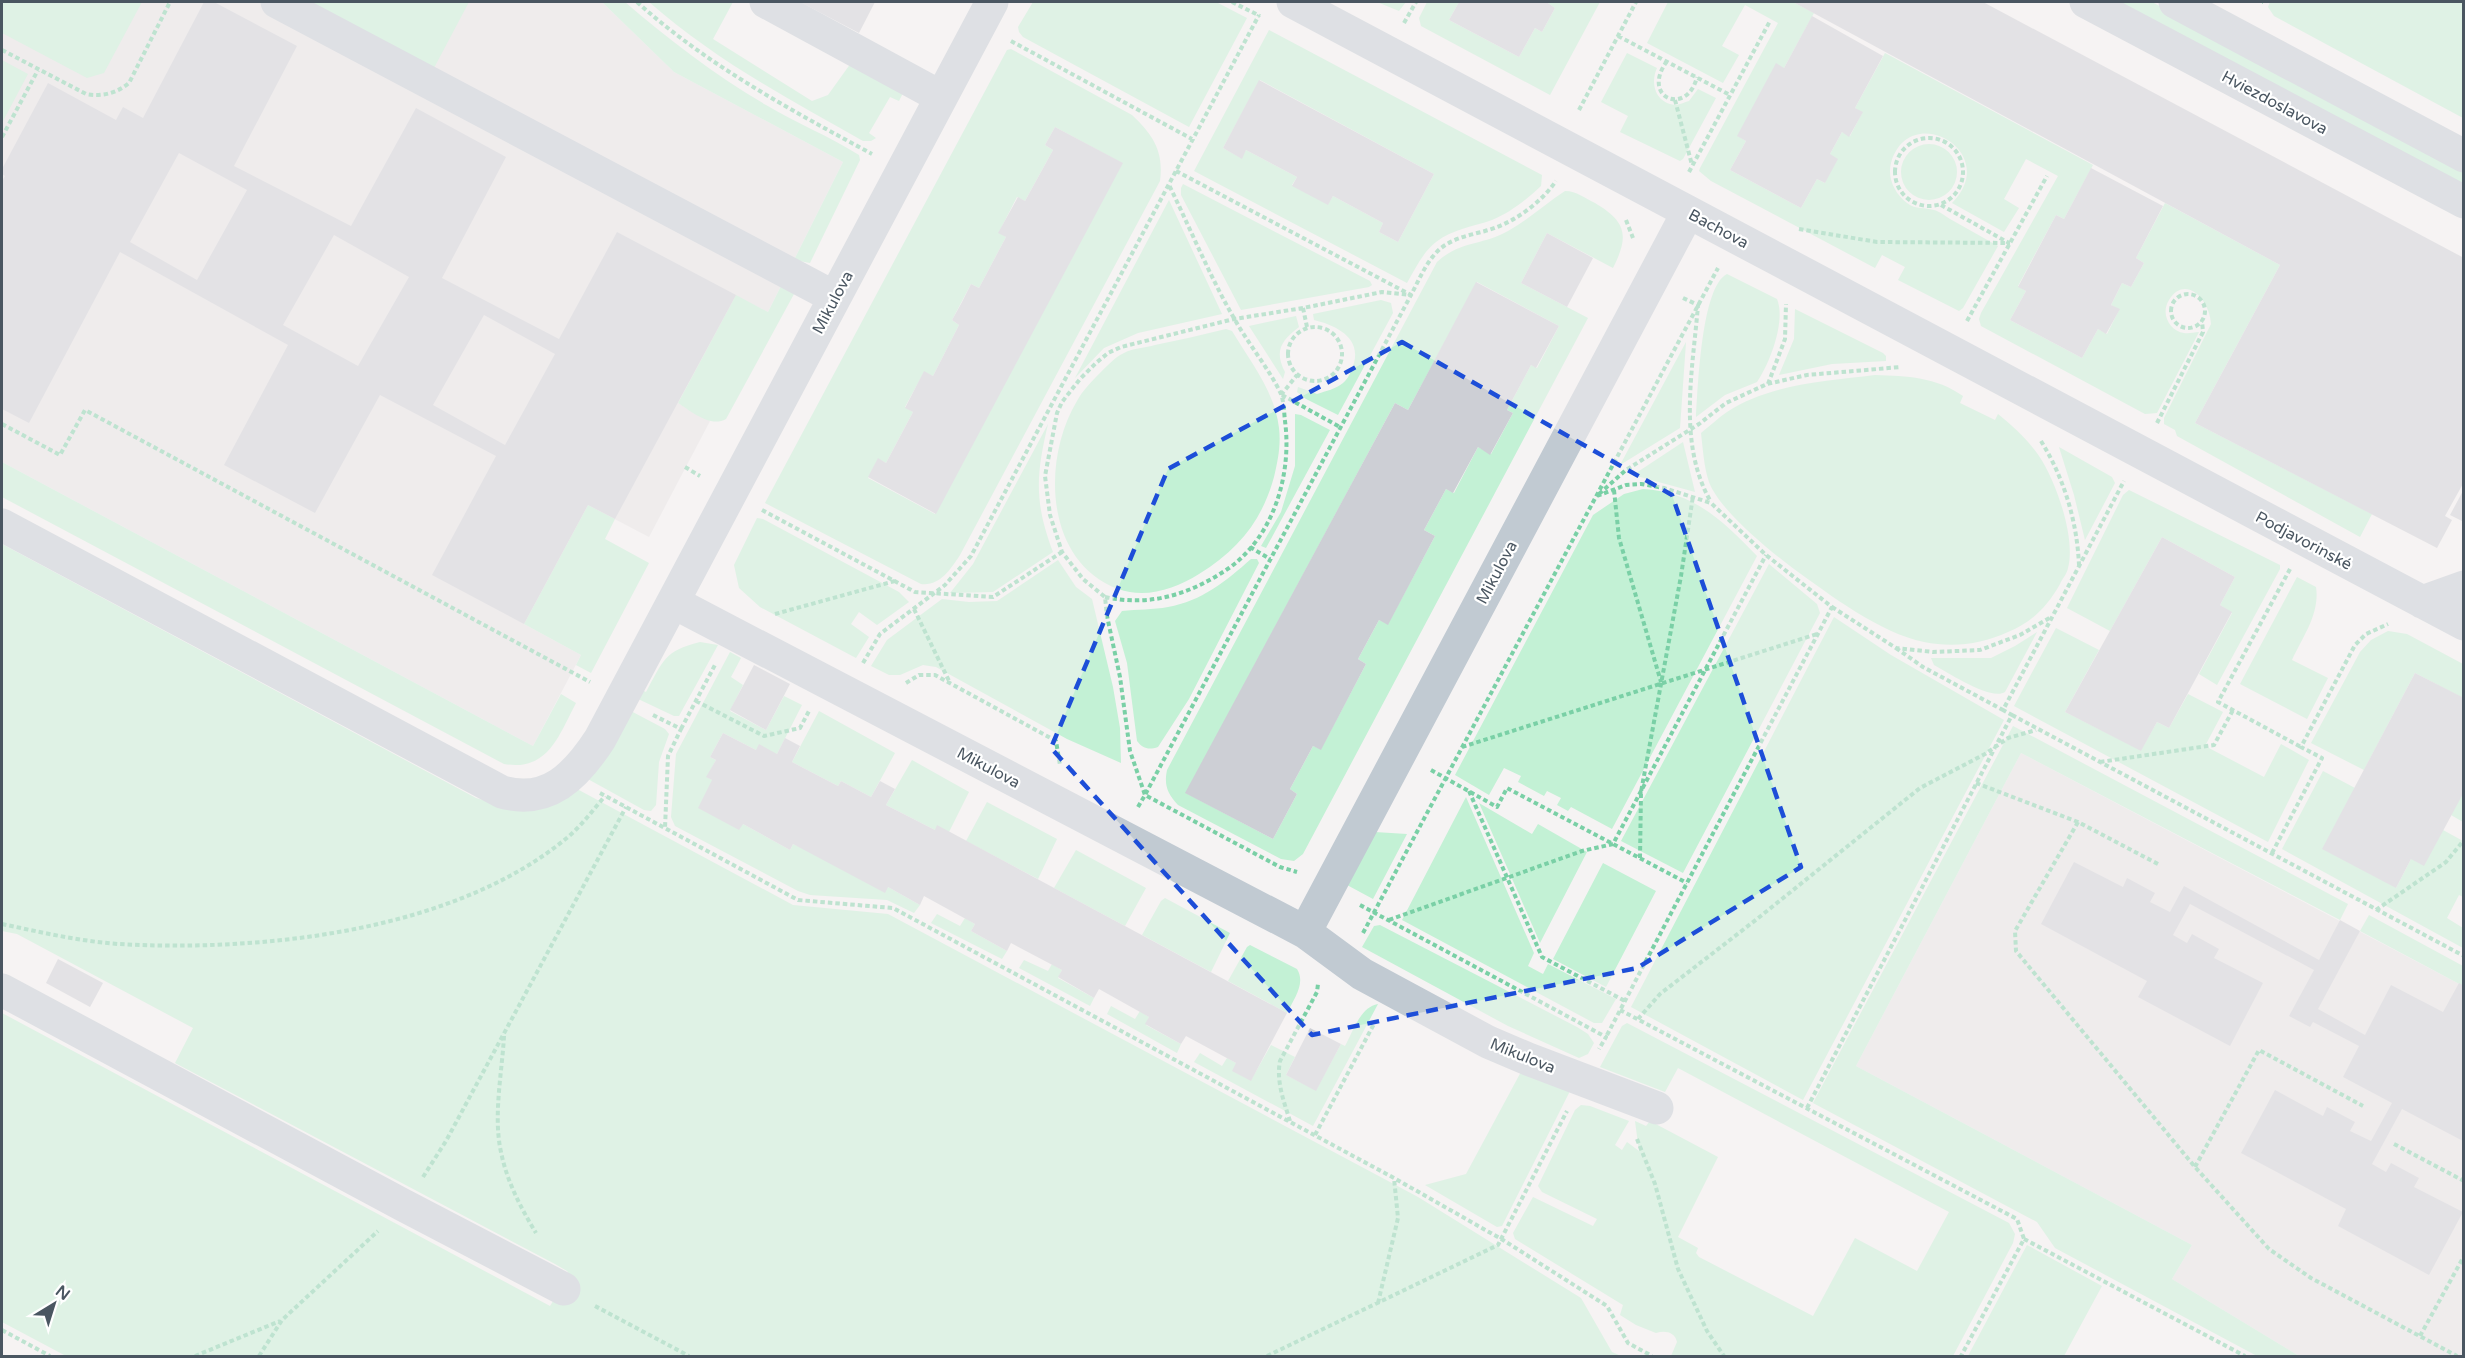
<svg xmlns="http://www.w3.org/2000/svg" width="2465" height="1358" viewBox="0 0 2465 1358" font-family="'Varela Round',sans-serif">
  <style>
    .education { fill: #e6e4e5 }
    .green { fill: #c3f1d5; fill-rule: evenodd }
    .building { fill: #cdcfd5; fill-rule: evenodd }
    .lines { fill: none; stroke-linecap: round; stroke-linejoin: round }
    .path { stroke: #7ad0a6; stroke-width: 4; stroke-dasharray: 4.5 3; stroke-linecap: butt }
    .minor { stroke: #c1cad2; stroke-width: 33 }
    .marked { fill: none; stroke: #1d4ed8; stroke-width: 4.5; stroke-dasharray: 12 8; stroke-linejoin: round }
    .labels { text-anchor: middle; stroke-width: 4.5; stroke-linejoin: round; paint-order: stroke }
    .street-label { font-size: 16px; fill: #4a5661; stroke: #fff }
  </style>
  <rect width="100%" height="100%" fill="#f5f3f3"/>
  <path class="education" d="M2,2H602L674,72L843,162L768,312L736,296L678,403L710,421L649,537L588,505L524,624L581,655L533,746L2,462Z
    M2021,753L2463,986V1356H2299L2172,1279L2192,1245L1856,1066Z"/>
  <path class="green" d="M2,2H142L104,73L87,78L2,33Z
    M307,2H469L434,68Z
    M602,2H625C669,40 715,75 766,105C796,123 829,136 859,155L860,160L810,263L794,260L843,162L674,72Z
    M649,2H733L713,39L812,101L828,95L851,63L905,89L899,101L890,97L869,133L876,138L871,141H863C788,99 714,59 649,2Z
    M1033,2H1216L1247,18L1189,127L1023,37L1019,32L1018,27Z
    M1377,2H1406L1399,11Z
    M1427,2H1459L1449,20L1519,57L1535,28L1542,32L1555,8L1548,3L1549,2H1600L1550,95L1421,26L1419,18Z
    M1668,2H1793L1814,13L1784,68L1738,136L1746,141L1730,170L1801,208L1817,179L1825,183L1830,154L1842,132L1850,136L1862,113L1855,108L1885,53L2093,165L2064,219L2056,215L2018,286L2026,291L2010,320L2082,358L2098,329L2107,334L2119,310L2111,305L2122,283L2131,287L2144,263L2136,258L2165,203L2280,265L2195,423L2372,514L2360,537L2177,436L2175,430L2164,424V418L2211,324C2210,299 2185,274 2169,300C2160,314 2170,331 2184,333C2189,334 2194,332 2199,332L2157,413L2145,414L1981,326L1979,319L1981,313L2058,176L2026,159L2004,199L2019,208L2004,232L1952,203C2003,152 1909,99 1891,163C1887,178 1895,194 1907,203C1916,210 1924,207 1934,210C1939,211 1945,216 1950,219C1966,228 1982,237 1998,246L1963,308L1959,311L1898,280L1905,267L1882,255L1875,268L1711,181L1699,171L1700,168L1778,23L1745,5L1722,46L1739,55L1723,83L1647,43Z
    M2115,2H2152L2463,168V188Z
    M2270,2H2463V118L2274,16L2268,7Z
    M1269,30L1542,175L1541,186C1527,199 1510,213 1492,220C1472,227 1453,229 1436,242C1423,252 1415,269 1407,283L1194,171ZM1260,80L1434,174L1398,242L1379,232L1383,223L1333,196L1328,204L1292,185L1297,177L1246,150L1241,158L1223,148Z
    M1011,49L1132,115C1153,135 1164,151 1160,181L960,555C950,570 940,586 921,584L765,503L1007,50ZM1055,127L1122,163L935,514L868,478L878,459L886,463L913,412L905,407L924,372L933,376L959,325L952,320L971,284L979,288L1006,237L999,232L1017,197L1025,201L1053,150L1045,145Z
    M1627,53L1657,68C1650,83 1655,103 1675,105C1679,105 1685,102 1689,101L1698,89L1716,98L1683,159L1680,161L1620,132L1628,116L1601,102Z
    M2,60L28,74L2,123Z
    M1901 172a28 28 0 1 1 56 0a28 28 0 1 1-56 0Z
    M1183,184L1370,281L1372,285L1369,287L1241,310L1181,195V188Z
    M1565,191C1577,191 1584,198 1595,203C1627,222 1629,236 1613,268L1547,233L1521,283L1588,318L1303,854L1294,861L1281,859L1178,805C1167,793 1164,785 1167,770L1437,262C1461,240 1482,246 1508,231C1528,220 1545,204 1565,191ZM1477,282L1559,326L1537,368L1531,365L1507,410L1513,413L1491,454L1478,447L1454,493L1446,489L1424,530L1435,536L1388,624L1379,620L1358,659L1366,664L1321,749L1313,746L1290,789L1297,794L1273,839L1186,793L1395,403L1408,410Z
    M1169,200L1222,314L1138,333L1104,348L1075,378Z
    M1727,274L1777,299C1786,321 1770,363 1757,382L1725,395L1696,417C1698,389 1701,287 1727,274Z
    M783,282L794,294L726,419C710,428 691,411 678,403L736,295L768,312Z
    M1381,300L1391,303L1393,313L1338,415L1306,399L1297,392L1298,387L1317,394C1326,391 1336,389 1343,383C1349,378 1352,370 1354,363C1361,337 1335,325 1314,320L1313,314Z
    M1795,309L1883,353L1886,356V361L1832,364L1779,375L1794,339Z
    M1296,316L1299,327C1281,341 1274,351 1285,372L1283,379L1249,326Z
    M1226,329L1232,331C1250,361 1275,392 1279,428C1281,445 1278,460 1274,477C1262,521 1238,550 1199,574C1175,589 1146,599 1118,589C1044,561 1042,459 1077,401C1083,390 1092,381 1100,373C1107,366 1115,357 1124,353C1133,348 1146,348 1155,345C1179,340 1202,335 1226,329Z
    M1686,342L1680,428L1620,465Z
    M1875,375C1907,376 1936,377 1963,396L1960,403L1995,420L1998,414C2013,426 2028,440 2039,456C2056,481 2076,538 2068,568C2067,574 2062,579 2060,584C2047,607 2032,622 2008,632C1981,644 1954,648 1924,642C1880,633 1830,595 1794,569C1770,551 1720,511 1709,482C1704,467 1703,450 1701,433C1710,426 1718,418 1727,412C1769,384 1826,381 1875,375Z
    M1295,414L1301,415L1330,430L1266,548L1261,546L1281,512L1295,466Z
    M1048,424C1036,475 1034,502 1053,552L993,592L950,593L973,564Z
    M1683,442L1695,492L1633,475Z
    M2059,447L2112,477L2115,483L2085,540L2074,495Z
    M2,462L533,746L561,694L576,703C559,735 548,772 504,764L2,497Z
    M1643,489C1694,492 1723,521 1757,556L1612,829L1571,807L1568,811L1557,805L1561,798L1547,791L1544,796L1518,782L1521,776L1504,768L1489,795L1455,775L1593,515L1624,494Z
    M2129,490L2280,565V569L2217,685L2199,674L2232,613L2220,605L2235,577L2162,537L2110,631L2067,608L2123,495Z
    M588,505L615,519L605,539L649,563L591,673L576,665L581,655L524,624Z
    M757,518L763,519L899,592L909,602L877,625L859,612L851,624L869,637L856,658L760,607L739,588L734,565Z
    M2,544L476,798L500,805L577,789L793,905L888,914L1418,1197L1581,1298L1612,1352L1621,1356H66L2,1322V1013L550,1306L555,1298L577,1285L567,1271L555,1264L175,1063L193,1028L17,934L2,931Z
    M1251,559H1257L1259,563L1189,699L1158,747C1149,750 1143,749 1137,741L1127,663L1115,621L1122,611C1137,609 1153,610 1168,607C1202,601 1226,581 1251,559Z
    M1058,560L1076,587L1092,599L1113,687L1120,728L1121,763L1067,739L936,667L923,665L900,675H889L871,666L887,640L942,599L969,602L997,601Z
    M1769,564L1817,604L1820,613L1683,873L1621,841Z
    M2297,577L2316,587C2320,614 2303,636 2292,660L2328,678L2307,719L2240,684Z
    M1834,617L1891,655L2004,720L1803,1100L1631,1007Z
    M2056,628L2099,650L2065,712L2141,750L2157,722L2169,728L2188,694L2223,712L2205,746L2264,777L2281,744L2309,760L2268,842L2014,706Z
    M2388,631L2407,634L2463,664V698L2415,673L2364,770L2311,743L2360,652L2371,640Z
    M2037,632L2005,692C1991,701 1949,673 1934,665L1931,658H1991L2015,646Z
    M700,642L718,645L679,716H674L634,697L640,689L646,692C663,661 664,651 700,642Z
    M730,652L741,658L731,677L743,685L730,711L766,730L784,696L802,705L777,754L756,750L723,733L710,757L716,760L707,777L712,780L743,824L790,850L793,844L888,887L920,905L914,913L887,900L810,895L798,891L675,826L671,817L676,754Z
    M627,709L665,729L669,734L659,762L656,805L651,811L644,810L586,778Z
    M819,711L895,753L871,797L841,781L838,786L792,762Z
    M2013,726L2348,904L2340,920L2021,753L1856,1066L2192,1245L2172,1279L2299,1356H2257L2055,1248L2037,1222L1813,1103Z
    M912,760L969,792L949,832L935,830L886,805Z
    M2323,771L2355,788L2396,888L2411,859L2443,830L2463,841V897L2459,895L2447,918L2463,928V948L2282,849Z
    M2463,792V822L2451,815Z
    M1466,797L1534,953L1528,966L1543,974L1548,964L1616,999L1602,1023H1594L1402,920Z
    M987,802L1057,839L1038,879L966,841Z
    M1479,803L1532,834L1538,824L1587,852L1540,943Z
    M1375,832L1407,834L1373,899L1347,885Z
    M1076,850L1146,888L1125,926L1054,888Z
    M1603,863L1656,891L1606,987L1553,959Z
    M1165,898L1230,933L1211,972L1142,935L1161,901Z
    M937,914L960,926L965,918L975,924L971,931L1007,951L1002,959L931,923Z
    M2369,915L2463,966V986L2360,931Z
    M1380,925L1577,1027L1588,1034L1594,1043L1588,1054L1579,1058L1508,1026L1362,947L1374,926Z
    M1250,945L1297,969C1306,983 1294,999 1287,1013L1228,981L1247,947Z
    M1024,960L1048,971L1052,964L1062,970L1058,978L1094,998L1090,1006L1019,968Z
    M1378,1004L1313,1126L1194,1062L1200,1053L1222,1066L1227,1058L1236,1063L1251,1080L1271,1045L1295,1057L1286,1075L1316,1090L1341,1044L1345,1046C1353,1032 1360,1007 1378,1004Z
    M1111,1006L1135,1019L1140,1011L1149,1017L1146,1025L1181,1044L1177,1053L1107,1014Z
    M1627,1023L2009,1223L2015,1234L2013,1243L1953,1356H1671L1677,1342C1675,1332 1665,1330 1656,1333L1636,1325L1620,1315L1623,1305L1515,1239L1513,1233L1533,1197L1593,1226L1597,1219L1542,1192L1538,1186L1575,1110L1581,1105L1590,1106L1629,1121L1615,1145L1622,1150L1627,1142L1639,1151L1635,1121L1646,1126L1650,1121L1718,1157L1678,1237L1698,1248L1696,1253L1699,1257L1813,1316L1855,1238L1917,1271L1949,1212L1678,1068L1665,1092L1600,1067L1622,1026Z
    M1522,1070L1571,1089L1502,1226L1497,1227L1425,1185L1466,1174Z
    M2027,1245L2102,1286L2064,1356H1968Z"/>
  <path class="building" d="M204,2H214L297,46L234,166L351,226L416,108L506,157L442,278L559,339L617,232L736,295L615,519L588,505L524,624L432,575L496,456L380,395L315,513L224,465L288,345L120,252L29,423L2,409V181L5,176L2,174V169L48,83L116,120L123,107L143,118ZM179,153L247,190L197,280L130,242ZM334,235L409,277L358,366L283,325ZM484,315L555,354L505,445L433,405Z
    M800,2H875L859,33Z
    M1459,2H1549L1548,3L1555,8L1542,32L1535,28L1519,57L1449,20Z
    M1793,2H1983L2464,258V482L2445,516L2452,520L2437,548L2195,423L2280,265Z
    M1812,16L1883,56L1855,108L1863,112L1849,137L1842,132L1830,154L1838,159L1825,183L1817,179L1801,208L1730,170L1746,141L1737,136L1776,63L1784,68Z
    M1259,80L1434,174L1398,242L1379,232L1383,223L1333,196L1328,205L1292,186L1297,177L1246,150L1242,159L1223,148Z
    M1055,127L1123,163L936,514L868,477L878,458L886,463L913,412L905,408L924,371L933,376L959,325L952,320L962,302L971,284L979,288L1006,237L998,233L1018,197L1025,201L1053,150L1045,145Z
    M2091,168L2163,206L2136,258L2144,263L2131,287L2122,283L2111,305L2120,309L2106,334L2098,329L2082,358L2010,320L2026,291L2018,287L2056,215L2064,219Z
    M1547,233L1593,258L1567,307L1521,283Z
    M1476,282L1559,326L1536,368L1531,365L1507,410L1513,413L1490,455L1478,447L1453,493L1446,489L1424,530L1435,536L1388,625L1379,620L1358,659L1366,664L1321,750L1313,746L1290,789L1297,794L1273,839L1185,793L1395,403L1408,410Z
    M2464,489V522L2450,515Z
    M2162,537L2235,577L2220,605L2232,612L2169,728L2157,722L2141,751L2065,712Z
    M754,665L790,684L766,730L730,710Z
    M2415,673L2464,698V792L2424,866L2411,859L2396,888L2322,849Z
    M723,733L756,750L759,744L777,754L785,738L800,746L792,762L838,786L841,781L871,797L880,781L895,789L886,805L935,830L937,825L1287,1013L1251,1081L1232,1071L1236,1063L1186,1036L1181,1044L1145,1024L1149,1017L1099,989L1094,998L1058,977L1062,970L1011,943L1007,951L971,931L975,924L924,896L920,905L888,887L885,893L793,844L790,850L743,824L739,830L698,808L712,780L706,777L716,760L710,757Z
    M2074,862L2123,887L2127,878L2155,893L2150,902L2170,912L2184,886L2319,960L2340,920L2360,931L2318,1009L2365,1035L2391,985L2443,1012L2459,983L2464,986V1139L2463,1141L2402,1109L2372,1164L2386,1172L2391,1163L2419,1178L2414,1187L2463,1212L2429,1275L2338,1226L2346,1209L2241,1153L2275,1090L2323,1116L2327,1107L2355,1122L2350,1131L2371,1141L2392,1103L2343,1077L2359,1046L2313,1022L2310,1027L2289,1016L2314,970L2190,904L2173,935L2187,943L2192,934L2219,949L2214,958L2263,983L2230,1046L2138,997L2147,981L2041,924Z
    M58,959L103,983L90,1007L46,983Z
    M1310,1028L1341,1044L1316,1091L1286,1075Z"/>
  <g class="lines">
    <path class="path" d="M637,2C707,65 789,109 872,154
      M1232,2L1260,16
      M2262,2H2263
      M1404,23L1416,2
      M1618,36L1730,95
      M1011,41L1192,139
      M2,50L86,94C102,97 117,93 129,83L170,2
      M1667,61C1640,98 1687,117 1697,77
      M1675,100L1692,165
      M1579,110L1636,2
      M2,137L38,70
      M1895 172a34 34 0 1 1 68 0a34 34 0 1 1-68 0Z
      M1176,171L1411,295C1420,278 1427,260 1441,248C1454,238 1470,235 1485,231C1512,224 1540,204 1556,181
      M1689,172L1770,21
      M1941,205L2009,243
      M1626,220L1633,238
      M1799,229L1877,242L2010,243
      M2171 311a17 17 0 1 1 34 0a17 17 0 1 1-34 0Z
      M1683,298L1698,305C1693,369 1677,444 1711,502
      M1303,308L1307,327
      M1967,321L2047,176
      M1288 354a27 27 0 1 1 54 0a27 27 0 1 1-54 0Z
      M1768,384L1785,339L1786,304
      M1281,395L1297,375
      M1282,395L1340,427
      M2157,423L2203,332L2202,321
      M2,424L60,455L85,410L590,682
      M2041,441C2064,478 2077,521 2079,565
      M685,467L700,476
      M1614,490L1619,538L1661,682
      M1599,494L1626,470L1699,424L1726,403L1767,384L1807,375L1901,367
      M1597,496L1626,485L1641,484L1664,488L1711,503L1766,555L1832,607L1606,1037
      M762,510L915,592L993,597L1062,552
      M1250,547L1270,559
      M2290,569L2218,702L2301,747
      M1105,597C1151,607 1191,594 1229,568C1274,536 1292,474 1285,421C1284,413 1284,402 1281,394C1271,372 1248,343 1235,320C1210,277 1191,230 1169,185
      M1832,607L1896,648L1933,652L1980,650L2020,635L2051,617
      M914,609L950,683
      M775,614L895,581
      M1896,648L1923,667L2003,710L2124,481
      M863,663L880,634L945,585L971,556L1259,15
      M906,683L919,675H935L1056,741L1060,765
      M696,701L764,736L800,728L809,711
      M653,715L681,729L668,756L665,828
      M2012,715L2464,956
      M681,729L716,663
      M1462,747L1817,634
      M2100,762L2214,745L2233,710
      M1431,770L1497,807L1507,788L1687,883
      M1976,783L2078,822L2158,864
      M1469,791L1542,957L1625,1001
      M600,793L798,900L893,908L1394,1178L1503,1240L1607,1306L1628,1343L1652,1356
      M1138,807L1145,795L1411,295L1382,292L1303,308L1234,319L1121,347L1108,353L1096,363L1080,379L1062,402L1057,413L1045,476L1050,515L1062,552L1083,579L1105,597L1107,616L1120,677L1130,751L1145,795L1280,867L1297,872
      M2078,822L2015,931L2016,951L2195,1167L2269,1249L2311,1278L2457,1356
      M2272,853L2322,758L2301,747L2355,645L2366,634L2388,624
      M1640,858L1641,792L1681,576L1693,496
      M1360,905L1606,1037L1599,1049
      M2376,910L2446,862L2464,840
      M1389,920L1582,851L1613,844L1766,555
      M2,924C40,932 78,941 118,944C262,952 454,932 568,837C582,825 593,810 605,796
      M1363,933L1718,268
      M1620,1010L2017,1219L2024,1239L1961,1356
      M1638,1019L1660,994L1757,919L1920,788L1985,754L2008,738L2036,730
      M504,1036C502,1073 493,1116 501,1152C507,1182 521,1208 536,1233
      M1807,1108L2012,715L2003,710
      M1290,1121C1284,1102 1276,1081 1280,1061L1317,992L1318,984
      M1315,1135L1375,1022
      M1637,1139L1655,1184L1678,1269L1707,1331L1724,1356
      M2394,1144L2464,1181
      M2195,1167L2259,1050L2363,1106
      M423,1177L446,1141L626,807
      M2024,1239L2245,1356
      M1378,1303L1398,1218L1394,1178
      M595,1306L689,1356
      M2,1330L50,1356
      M2420,1336L2464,1256
      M195,1356L280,1321
      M259,1356L282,1320L378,1231
      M1267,1356L1498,1245L1567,1111"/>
    <path class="minor" d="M277,2L834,297
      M766,2L941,97
      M1293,2L2464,624
      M2086,2L2464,202
      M2175,2L2464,156
      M2,525L502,792C548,805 576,776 600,739L992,2
      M673,602L1305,932L1362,974L1488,1042L1528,1059L1657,1108
      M2422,602L2464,587
      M1305,932L1688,212
      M2,990L403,1205L564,1289"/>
  </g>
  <path d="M0 0H2465V1358H0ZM1402,342L1672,495L1801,867L1637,968L1312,1035L1051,748L1168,469Z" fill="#f5f3f3" fill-opacity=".55" fill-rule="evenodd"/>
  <path class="marked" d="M1402,342L1672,495L1801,867L1637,968L1312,1035L1051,748L1168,469Z"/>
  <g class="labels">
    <g class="street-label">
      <text transform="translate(2275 102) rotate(28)" y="6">Hviezdoslavova</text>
      <text transform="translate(1719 228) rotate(28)" y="6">Bachova</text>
      <text transform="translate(832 302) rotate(-62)" y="6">Mikulova</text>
      <text transform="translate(2304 540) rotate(28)" y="6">Podjavorinské</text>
      <text transform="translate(1496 572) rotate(-62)" y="6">Mikulova</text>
      <text transform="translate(989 767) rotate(28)" y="6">Mikulova</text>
      <text transform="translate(1523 1055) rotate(22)" y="6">Mikulova</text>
    </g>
  </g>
  <rect width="2465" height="1358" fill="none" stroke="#4a5661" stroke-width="6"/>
  <g transform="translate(54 1304) rotate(38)" stroke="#ffffff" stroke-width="4.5" paint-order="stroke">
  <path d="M0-4.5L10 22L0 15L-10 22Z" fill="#4a5661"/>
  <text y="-9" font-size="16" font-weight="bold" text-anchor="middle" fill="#4a5661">N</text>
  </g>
</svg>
